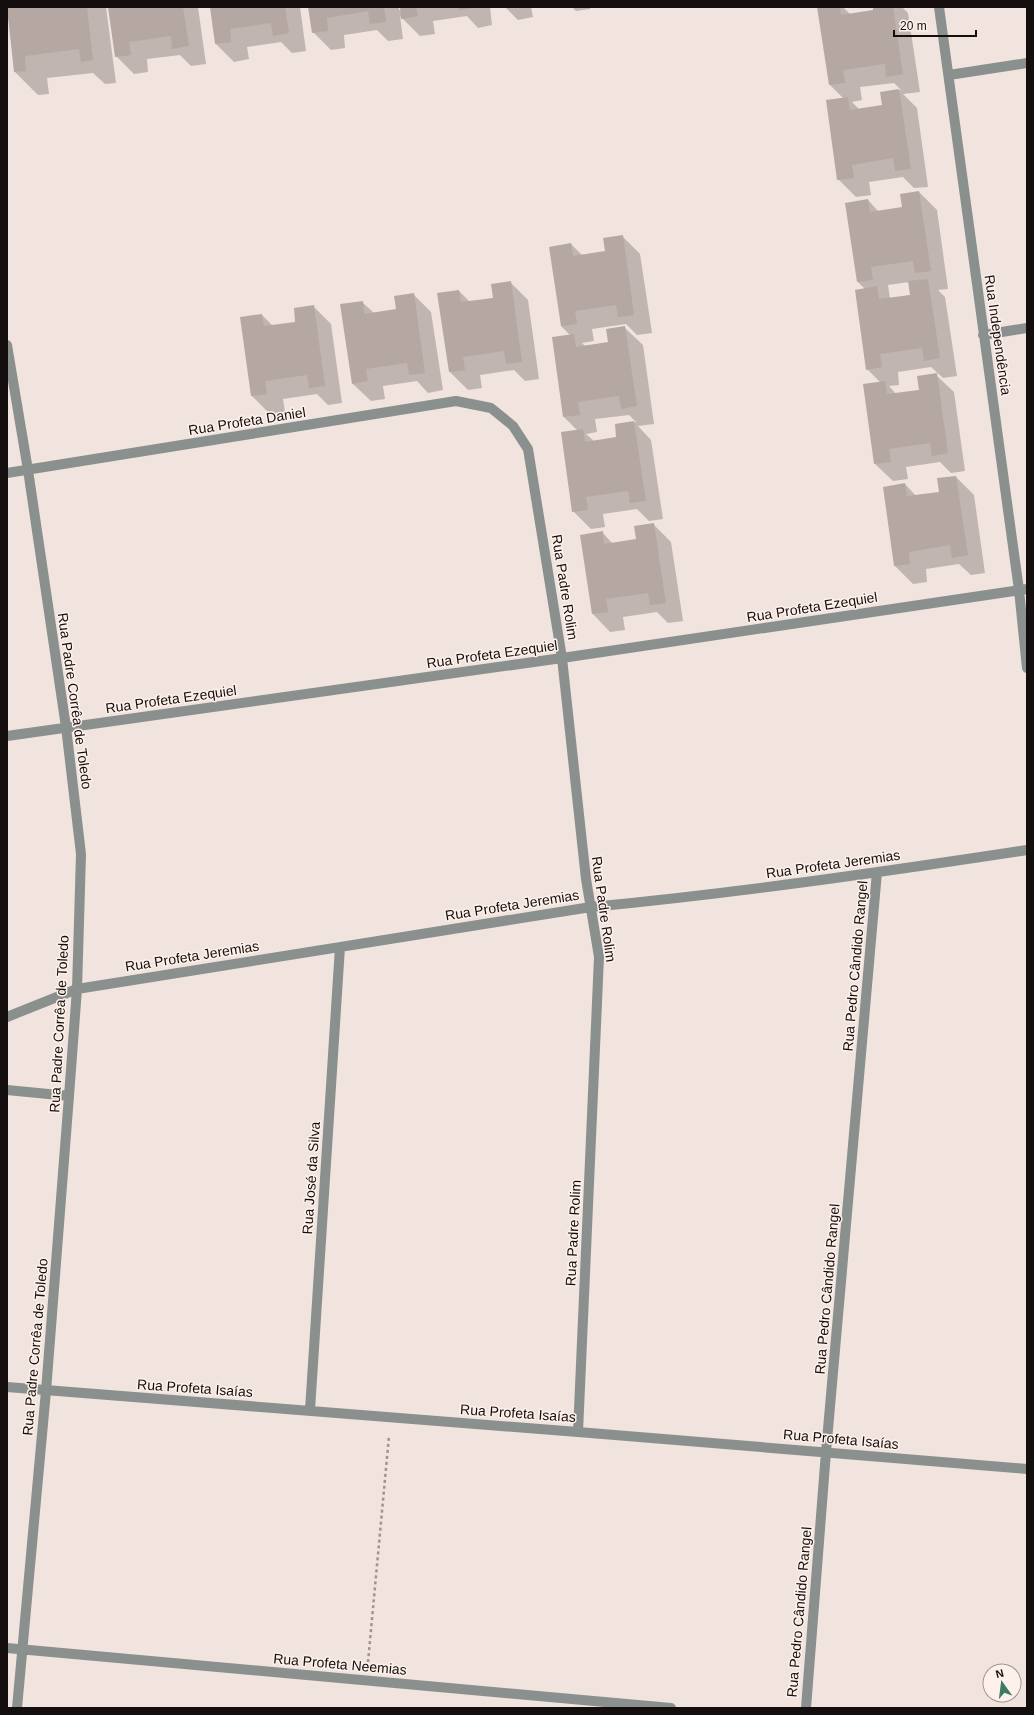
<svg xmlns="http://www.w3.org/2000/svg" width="1034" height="1715" viewBox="0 0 1034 1715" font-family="Helvetica,sans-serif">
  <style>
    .shadow { fill: #0003; fill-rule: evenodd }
    .building { fill: #b5a8a3 }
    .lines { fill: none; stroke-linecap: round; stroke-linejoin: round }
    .path { stroke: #9f9491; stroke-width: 2.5; stroke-dasharray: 3 3; stroke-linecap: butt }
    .street { stroke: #8a908e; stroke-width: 10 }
    .labels { text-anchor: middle; stroke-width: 3; stroke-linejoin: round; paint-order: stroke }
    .street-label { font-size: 14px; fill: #140f0e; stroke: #fef1eb }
  </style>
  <rect width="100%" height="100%" fill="#f1e3de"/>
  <path class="shadow" d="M7,7H106L116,83L105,84L93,73L47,78L49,94L38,95L15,72Z
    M109,7H198L206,64L191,66L180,55L147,59L148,72L134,74L116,56Z
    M211,7H300L306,51L292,53L281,42L247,47L249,59L234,62L216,44Z
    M309,7H399V10H401V7H490L492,25L478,28L467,16L433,21L435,34L420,36L400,16L403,39L388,41L377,30L344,35L345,48L331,50L313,32Z
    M505,7H531L533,17L518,20Z
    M572,7H590V9L576,11Z
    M818,7H843L850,14L874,11V7H902L908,13L920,92L903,94L917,108L928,187L914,188L903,177L869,182L871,195L856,197L838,179L844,99L830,85ZM894,83L901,90L881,93L883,106L859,109L852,102L862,100L860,87Z
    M919,192L937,210L948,289L938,290L945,297L957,376L943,378L931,367L898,372L899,385L889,386L896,394L920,390L936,375L954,392L965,471L951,473L940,462L906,467L908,479L893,481L875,464L881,383L867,369L865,289L858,282L868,200L879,212L903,208ZM909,282L912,295L890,299L888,285Z
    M622,236L640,254L652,333L637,335L626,324L592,329L594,341L582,343L585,346L609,343L625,328L643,345L654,424L638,426L651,440L663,519L649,521L637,509L603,514L605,527L591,529L573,511L578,431L564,417L571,336L561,326L571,244L583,256L606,252ZM629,415L636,422L616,425L617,438L594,441L586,434L597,432L595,419Z
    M510,282L528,300L539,379L525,381L514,370L480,375L482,388L468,390L450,372L459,291L470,302L494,298Z
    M413,294L431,312L443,390L428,393L417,381L383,386L385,399L371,401L353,384L362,302L374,313L397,310Z
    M313,306L331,324L342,403L328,405L317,394L283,399L285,412L270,414L252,396L241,318L262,315L273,326L297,322Z
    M956,477L974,495L985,573L971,575L959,564L926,569L927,582L913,584L895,566L884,488L905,484L916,496L940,493Z
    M653,524L671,542L683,621L668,623L657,612L623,617L625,630L610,632L593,614L602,532L613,544L637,540Z"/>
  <path class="building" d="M7,7H87L93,60L81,62L79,49L25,56L26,71L14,72Z
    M108,7H183L189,46L172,49L171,36L129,42L131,55L115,57Z
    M210,7H285L289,33L273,36L271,23L230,29L231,42L215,44Z
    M308,7H384L386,22L370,24L368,11L327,18L328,31L312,33Z
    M400,7H416L418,16L401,19Z
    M459,7H473L474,8L459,10Z
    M817,7H840L841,15L873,10V7H893L903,74L886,77L885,64L843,70L845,83L829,85Z
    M899,89L911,169L895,171L893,158L852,165L854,178L837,180L826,100L848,97L850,110L882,105L880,92Z
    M919,191L931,271L915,273L913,261L871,267L873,280L857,282L845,203L868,199L870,212L902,207L900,194Z
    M623,235L634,315L618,317L616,305L575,311L577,324L561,326L549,247L571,243L573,256L605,251L603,238Z
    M928,279L940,358L924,361L922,348L880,354L882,367L866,370L855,290L877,286L879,299L910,295L908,281Z
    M511,281L522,362L506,364L504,351L463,357L465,370L449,372L437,293L459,290L461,302L493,298L491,284Z
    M414,293L425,373L409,375L407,363L366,369L368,381L352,384L340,304L363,301L364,314L396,309L394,296Z
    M314,305L325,386L309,388L307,375L265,381L267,394L251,396L240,317L262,314L264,326L295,322L294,308Z
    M625,326L637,406L621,409L619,396L578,402L580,415L563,417L552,337L574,334L576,347L608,342L606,329Z
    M937,373L948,453L932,456L930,443L889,449L891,462L874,464L863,384L885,381L887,394L919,390L917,376Z
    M634,421L646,501L630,503L628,491L586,497L588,510L572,512L561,432L583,429L585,442L616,437L615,424Z
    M956,476L968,555L952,558L950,545L909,552L910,564L894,566L883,487L905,483L907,496L939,492L937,478Z
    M654,523L666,603L650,605L648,593L606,599L608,612L592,614L580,535L603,531L604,544L636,539L634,526Z"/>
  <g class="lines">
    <path class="path" d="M368,1662L389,1436"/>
    <path class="street" d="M939,7L1019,590L1027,668
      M949,75L1027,63
      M983,335L1027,328
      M7,345L28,470L66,727L81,854L77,989L69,1096L46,1391L17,1708
      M7,473L456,401L491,408L513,426L528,449L562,658L586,879L599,957L578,1432
      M7,736L562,658L1027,589
      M7,1017L77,989L591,907C737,893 882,872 1027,850
      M7,1090L69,1096
      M7,1387L578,1432L1027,1469
      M310,1410L340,947
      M7,1648L671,1708
      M806,1708L826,1452L877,872"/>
  </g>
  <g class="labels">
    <g class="street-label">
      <text transform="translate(998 335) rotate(82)" y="5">Rua Independência</text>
      <text transform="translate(247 421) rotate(-9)" y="5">Rua Profeta Daniel</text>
      <text transform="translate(565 587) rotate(81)" y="5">Rua Padre Rolim</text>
      <text transform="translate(812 607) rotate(-9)" y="5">Rua Profeta Ezequiel</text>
      <text transform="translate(492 654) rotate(-8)" y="5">Rua Profeta Ezequiel</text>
      <text transform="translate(171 699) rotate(-8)" y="5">Rua Profeta Ezequiel</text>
      <text transform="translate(75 701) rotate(82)" y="5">Rua Padre Corrêa de Toledo</text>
      <text transform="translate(833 864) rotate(-8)" y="5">Rua Profeta Jeremias</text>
      <text transform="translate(512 905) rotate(-9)" y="5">Rua Profeta Jeremias</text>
      <text transform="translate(604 909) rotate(82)" y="5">Rua Padre Rolim</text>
      <text transform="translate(192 956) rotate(-9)" y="5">Rua Profeta Jeremias</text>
      <text transform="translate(855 966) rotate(-85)" y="5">Rua Pedro Cândido Rangel</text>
      <text transform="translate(59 1024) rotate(-87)" y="5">Rua Padre Corrêa de Toledo</text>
      <text transform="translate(311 1178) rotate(-86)" y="5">Rua José da Silva</text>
      <text transform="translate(573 1233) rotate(-87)" y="5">Rua Padre Rolim</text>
      <text transform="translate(827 1289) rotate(-85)" y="5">Rua Pedro Cândido Rangel</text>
      <text transform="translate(35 1347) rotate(-85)" y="5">Rua Padre Corrêa de Toledo</text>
      <text transform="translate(195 1388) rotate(4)" y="5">Rua Profeta Isaías</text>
      <text transform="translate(518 1413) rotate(4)" y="5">Rua Profeta Isaías</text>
      <text transform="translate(841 1439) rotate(5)" y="5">Rua Profeta Isaías</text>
      <text transform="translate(799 1612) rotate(-85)" y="5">Rua Pedro Cândido Rangel</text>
      <text transform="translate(340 1664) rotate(5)" y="5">Rua Profeta Neemias</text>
    </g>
  </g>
  <rect width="1034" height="1715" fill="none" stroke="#140f0e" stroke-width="16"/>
  <g transform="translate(1002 1683) rotate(346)"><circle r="19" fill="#fef1eb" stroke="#a09793"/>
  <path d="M0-3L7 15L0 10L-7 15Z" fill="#3e7b67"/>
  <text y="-6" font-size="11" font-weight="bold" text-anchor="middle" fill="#140f0e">N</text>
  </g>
  <path d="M894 30v6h82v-6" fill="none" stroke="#140f0e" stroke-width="2"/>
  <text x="900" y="30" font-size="12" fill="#140f0e" stroke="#fef1eb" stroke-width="3" paint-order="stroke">20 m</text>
</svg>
